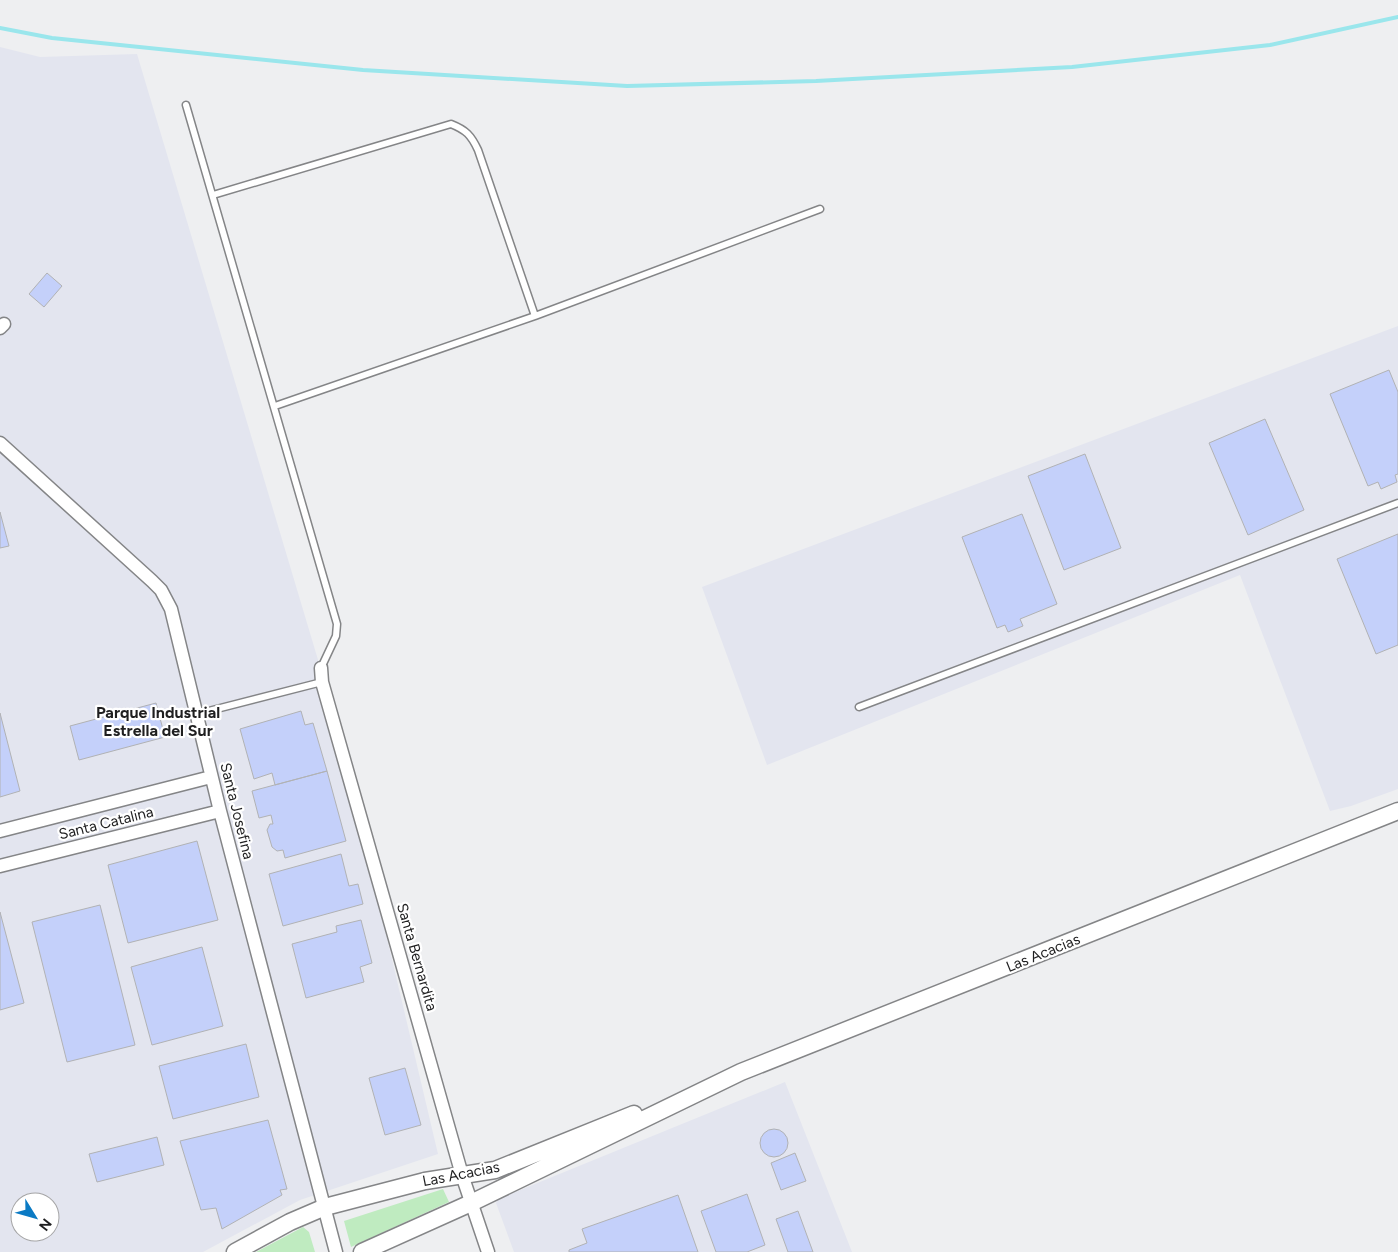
<svg xmlns="http://www.w3.org/2000/svg" width="1398" height="1252" viewBox="0 0 1398 1252" font-family="Figtree,sans-serif">
  <style>
    .built { fill: #e3e5ef; fill-rule: evenodd }
    .green { fill: #bfebc0 }
    .lines { fill: none; stroke-linecap: round; stroke-linejoin: round }
    .stream { stroke: #9ae6ec; stroke-width: 4 }
    .building { fill: #c4d0fa; stroke: #b1b2b4 }
    .service-casing { stroke: #848587; stroke-width: 9 }
    .minor-casing { stroke: #848587; stroke-width: 15 }
    .secondary-casing { stroke: #848587; stroke-width: 19 }
    .service { stroke: #fff; stroke-width: 6 }
    .minor { stroke: #fff; stroke-width: 12 }
    .secondary { stroke: #fff; stroke-width: 16 }
    .labels { text-anchor: middle; stroke-width: 4.5; stroke-linejoin: round; paint-order: stroke }
    .street-label { font-size: 15px; fill: #1f1f20; stroke: #fff }
    .neighbourhood-label { font-size: 16px; font-weight: bold; fill: #1f1f20; stroke: #fff }
  </style>
  <rect width="100%" height="100%" fill="#eeeff1"/>
  <path class="built" d="M0,47L40,57L137,54L333,710L438,1154L300,1200L203,1252H0ZM20,1202H50V1232H20Z
    M1398,326V789L1351,806L1330,811L1240,575L767,765L702,587Z
    M785,1082L852,1252H514L496,1203L498,1199Z"/>
  <path class="green" d="M443,1189L449,1202L351,1247L344,1221Z
    M303,1227L309,1232L315,1252H256Z"/>
  <g class="lines">
    <path class="stream" d="M0,28L52,38L363,70L627,86L816,81L1072,67L1270,45L1398,17"/>
  </g>
  <path class="building" d="M47,273L62,286L44,307L29,294Z
    M1389,370L1398,392V474L1395,475L1397,482L1381,489L1378,482L1368,486L1330,394Z
    M1265,419L1304,510L1248,535L1209,443Z
    M1085,454L1121,548L1064,570L1028,476Z
    M0,512L9,546L0,548Z
    M1022,514L1057,604L1020,619L1023,626L1008,632L1005,625L997,628L962,537Z
    M1398,534V645L1376,654L1337,559Z
    M156,703L165,737L79,760L70,726Z
    M301,711L305,725L313,723L327,771L275,785L272,773L254,779L240,729Z
    M0,713L20,791L0,797Z
    M327,771L346,841L285,858L283,850L277,851L272,847L267,830L270,824H273L271,815L259,818L252,791Z
    M197,841L218,920L128,943L108,865Z
    M341,854L349,886L358,884L363,904L283,926L269,874Z
    M100,905L135,1045L67,1062L32,922Z
    M0,912L24,1003L0,1010Z
    M361,920L372,963L360,967L364,982L306,998L292,944L337,932L336,926Z
    M202,947L223,1026L152,1045L131,967Z
    M246,1044L259,1097L173,1119L159,1066Z
    M405,1068L421,1125L385,1135L369,1078Z
    M268,1120L287,1189L280,1190L282,1195L222,1229L216,1208L201,1210L180,1141Z
    M760 1143a14 14 0 1 1 28 0a14 14 0 1 1-28 0Z
    M157,1137L164,1165L97,1182L89,1154Z
    M795,1153L806,1181L781,1190L771,1163Z
    M747,1194L765,1245L747,1252H716L701,1211Z
    M678,1195L698,1252H569V1250L587,1243L582,1229Z
    M798,1211L813,1252H788L776,1219Z"/>
  <g class="lines">
    <g class="service-casing">
      <path id="service" d="M186,105L337,624L336,636L321,668
        M213,195L451,124C466,130 471,135 478,150L535,316
        M275,406L535,316L820,209
        M859,707L1398,503
        M197,714L322,682"/>
    </g>
    <g class="minor-casing">
      <path id="minor" d="M0,328L4,324
        M0,443L152,581L161,590L171,609L220,811L336,1252
        M321,668L322,682L462,1175L488,1252
        M0,831L211,777
        M0,866L220,811"/>
    </g>
    <g class="secondary-casing">
      <path id="secondary" d="M235,1252L290,1222L325,1207L425,1181L495,1170L634,1114
        M362,1252L471,1203L741,1072L1398,811"/>
    </g>
    <use href="#service" class="service"/>
    <use href="#minor" class="minor"/>
    <use href="#secondary" class="secondary"/>
  </g>
  <g class="labels">
    <g class="street-label">
      <text transform="translate(237 811) rotate(76)" y="5">Santa Josefina</text>
      <text transform="translate(106 823) rotate(-14)" y="5">Santa Catalina</text>
      <text transform="translate(1043 953) rotate(-22)" y="5">Las Acacias</text>
      <text transform="translate(417 957) rotate(74)" y="5">Santa Bernardita</text>
      <text transform="translate(461 1174) rotate(-11)" y="5">Las Acacias</text>
    </g>
    <g class="neighbourhood-label">
      <text x="158" y="718">Parque Industrial<tspan x="158" dy="18">Estrella del Sur</tspan></text>
    </g>
  </g>
  <g transform="translate(35 1217) rotate(127)"><circle r="24" fill="#ffffff" stroke="#a5a5a6"/>
  <path d="M0-4L9 19L0 12L-9 19Z" fill="#0a7ac4"/>
  <text y="-8" font-size="14" font-weight="bold" text-anchor="middle" fill="#1f1f20">N</text>
  </g>
</svg>
